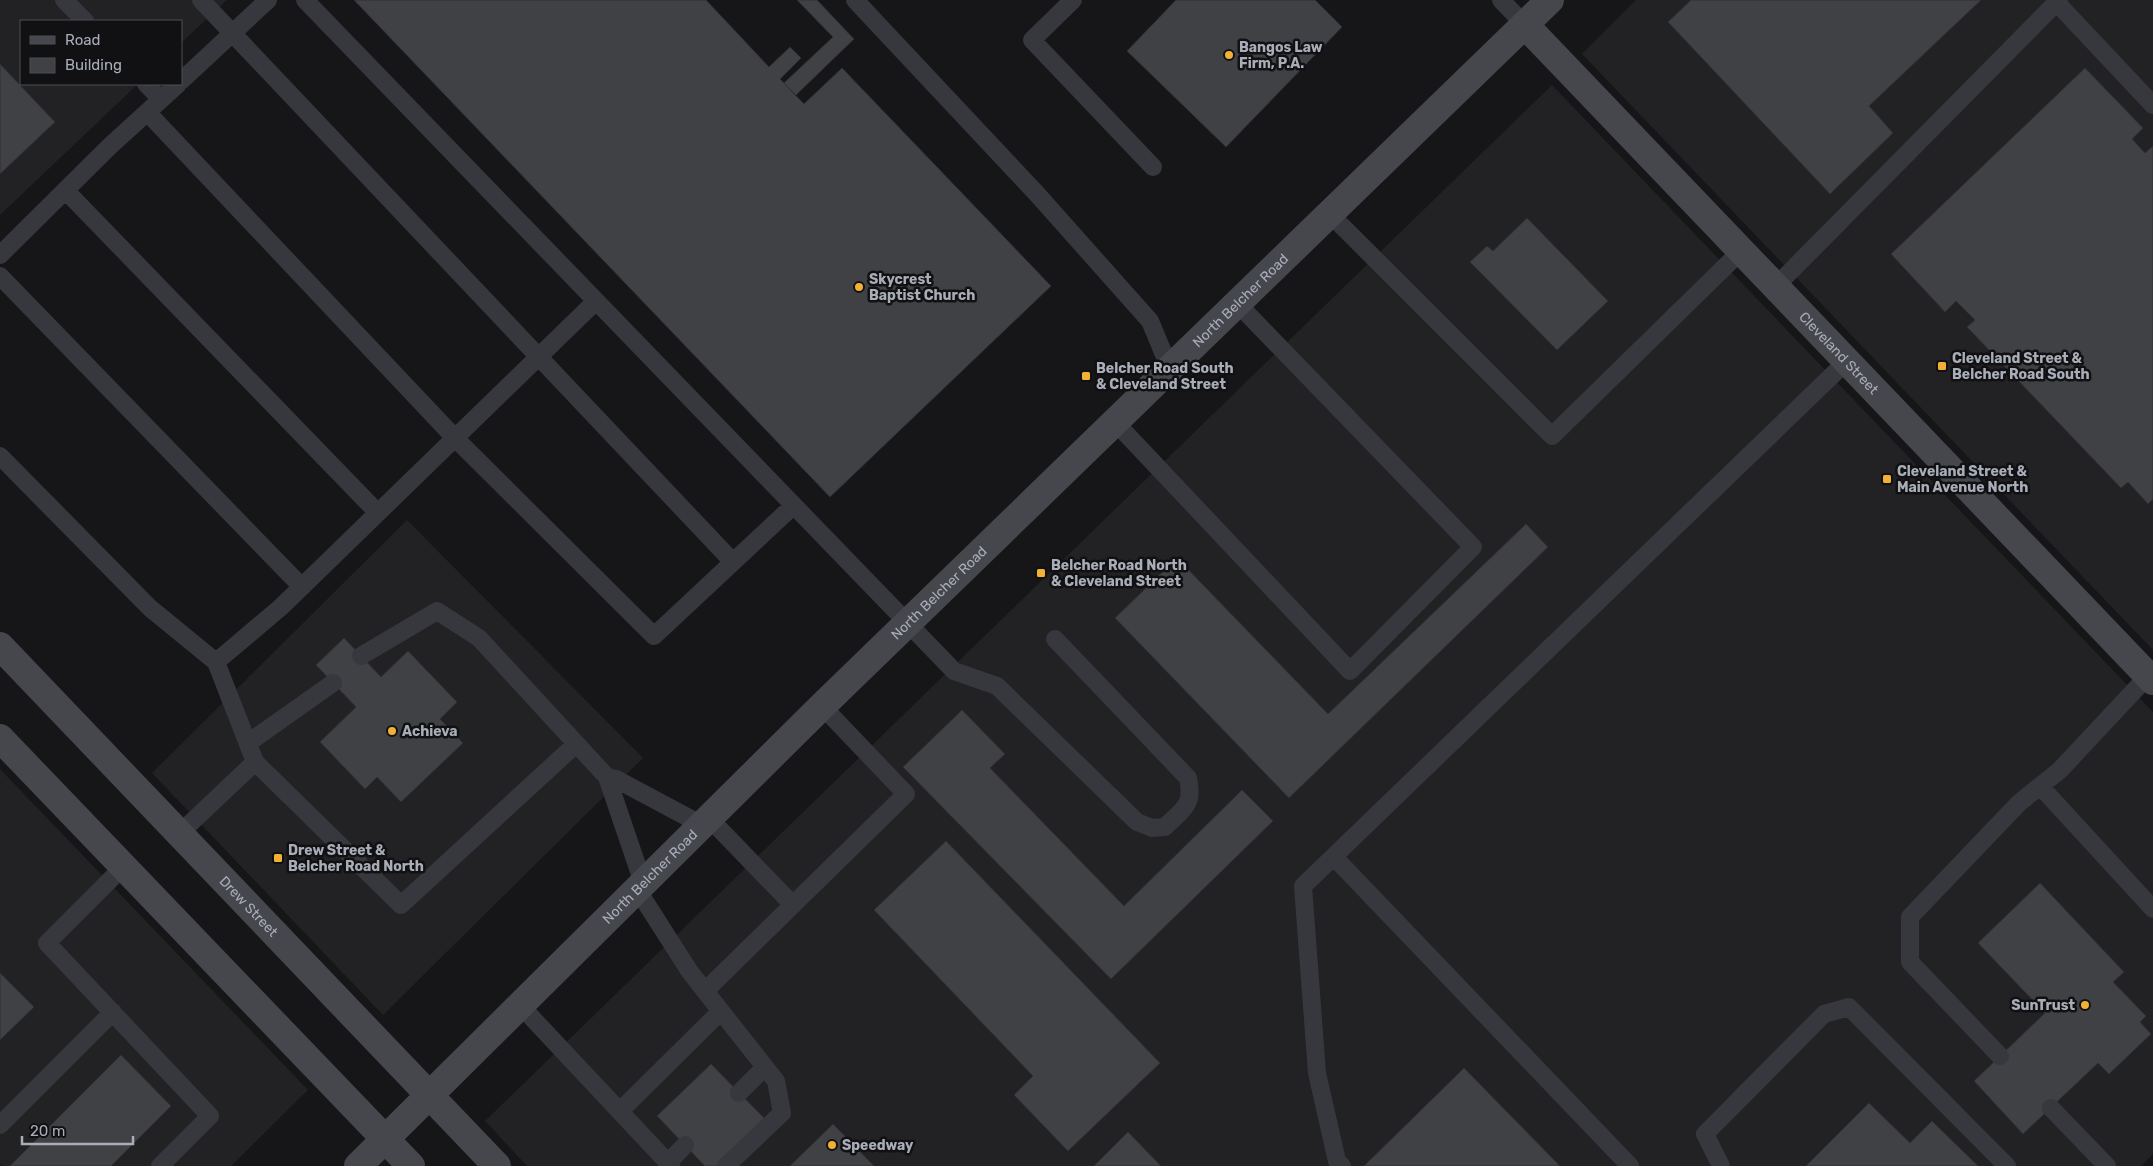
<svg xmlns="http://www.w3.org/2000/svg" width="2153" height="1166" viewBox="0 0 2153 1166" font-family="Rubik,sans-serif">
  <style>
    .built { fill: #222225 }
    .building { fill: #404145; stroke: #303034 }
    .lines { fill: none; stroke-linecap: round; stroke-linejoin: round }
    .lane { stroke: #37383d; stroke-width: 18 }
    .secondary { stroke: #45474d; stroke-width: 28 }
    .poi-dot { fill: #f2b134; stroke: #111113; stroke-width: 2 }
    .labels { text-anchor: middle; stroke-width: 5; stroke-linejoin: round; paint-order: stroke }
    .poi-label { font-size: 14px; font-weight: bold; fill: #a8adb8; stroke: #111113; text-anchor: start }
    .street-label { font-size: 14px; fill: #a8adb8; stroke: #111113 }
  </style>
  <rect width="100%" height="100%" fill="#161618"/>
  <path class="built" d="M0,0H227L181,43V21H21V84H138L0,215Z
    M1636,0H2153V650L1582,54Z
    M1552,85L2153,712V1154L2141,1166H527L485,1121Z
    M407,520L643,758L383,1015L152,773Z
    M0,769L308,1090L231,1166H2L0,1164Z"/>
  <path class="building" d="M354,0H706L769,67L790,47L801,58L780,79L804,104L842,68L1051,286L830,497Z
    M797,0H817L854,39L796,95L784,83L833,37Z
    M1176,0H1315L1342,27L1226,147L1127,51Z
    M1691,0H1981L1869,106L1893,133L1830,194L1668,22Z
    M0,64L55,122L0,174Z
    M2085,68L2143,128L2132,139L2145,153L2153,146V499L2148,504L2128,482L2121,488L1967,327L1975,320L1956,301L1945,312L1891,254Z
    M1527,218L1608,301L1557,350L1470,262L1487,246L1493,251Z
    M1526,524L1548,547L1289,798L1115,618L1177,558L1328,714Z
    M344,638L381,677L408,651L457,702L440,719L463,743L401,802L377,777L365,789L320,742L356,707L316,665Z
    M962,710L1005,754L990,768L1124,906L1242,790L1273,821L1111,979L903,767Z
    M946,841L1160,1063L1068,1151L1014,1095L1033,1076L874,910Z
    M2040,883L2124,972L2113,982L2146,1016L2140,1022L2151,1034L2109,1074L2098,1063L2023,1134L1974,1081L2045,1013L1978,943Z
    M0,973L34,1007L0,1040Z
    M121,1055L171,1106L111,1166H10Z
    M711,1064L767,1121L720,1166H705L657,1116Z
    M1464,1068L1560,1166H1364Z
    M1869,1103L1910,1143L1932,1121L1978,1166H1806Z
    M833,1124L874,1166H790Z
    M1128,1132L1161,1166H1094Z"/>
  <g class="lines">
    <path class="lane" d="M64,0L85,21
      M201,0L733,562
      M305,0L954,671L997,686L1137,822L1152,828L1165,827C1183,809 1194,806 1188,778L1055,639
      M855,0L1037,194L1150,321L1170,369
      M1073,0L1032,40L1153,167
      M1501,0L1525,25
      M2057,3L2153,105
      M181,81L268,0
      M146,84L161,99
      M147,112L455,438L654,636L793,506
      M66,191L378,513
      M1330,214L1552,436L1741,251
      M0,255L110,146L178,84
      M0,276L302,587
      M1776,286L2059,0
      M1115,422L1350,671L1473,547L1237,303
      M0,456L150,608L216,662L281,607L596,301
      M361,656L437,611L479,638L607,777L643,883
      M248,743L333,683
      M255,762L401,905L576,744
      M607,777L616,779L702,825
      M2040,786L2153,909
      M709,818L793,905
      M179,834L255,762L216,662
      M1334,857L1630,1166
      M123,867L47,943L210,1116L160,1166
      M637,889L690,972L776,1081L782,1113L726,1166
      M705,991L906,794L822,706
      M520,1005L671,1166
      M2000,1056L1910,962V917L2019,803L2060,770L2148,676
      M739,1093L765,1067
      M2051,1108L2107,1166
      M620,1111L721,1011
      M0,1125L113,1012
      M668,1163L685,1145
      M1342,1166L1337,1161L1317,1073L1303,886L1847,361
      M1721,1166L1705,1134L1824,1014L1849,1007L2007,1166"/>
    <g class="secondary">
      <path id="s1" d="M1525,25L2153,681"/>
      <path id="s2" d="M0,646L497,1166"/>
      <path d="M0,738L411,1166"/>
      <path id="s3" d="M358,1166L822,706L1550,0"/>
    </g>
  </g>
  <g class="poi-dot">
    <circle cx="1229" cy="55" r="5"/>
    <circle cx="859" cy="287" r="5"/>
    <rect x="1937" y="361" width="10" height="10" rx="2.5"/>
    <rect x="1081" y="371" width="10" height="10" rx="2.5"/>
    <rect x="1882" y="474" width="10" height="10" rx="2.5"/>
    <rect x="1036" y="568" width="10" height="10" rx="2.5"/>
    <circle cx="392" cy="731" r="5"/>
    <rect x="273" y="853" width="10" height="10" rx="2.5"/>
    <circle cx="2085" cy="1005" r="5"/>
    <circle cx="832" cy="1145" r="5"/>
  </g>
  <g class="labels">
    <g class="poi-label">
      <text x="1239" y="52">Bangos Law<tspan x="1239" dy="16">Firm, P.A.</tspan></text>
      <text x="869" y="284">Skycrest<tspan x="869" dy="16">Baptist Church</tspan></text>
      <text x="1952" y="363">Cleveland Street &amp;<tspan x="1952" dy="16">Belcher Road South</tspan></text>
      <text x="1096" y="373">Belcher Road South<tspan x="1096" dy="16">&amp; Cleveland Street</tspan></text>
      <text x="1897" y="476">Cleveland Street &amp;<tspan x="1897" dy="16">Main Avenue North</tspan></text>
      <text x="1051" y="570">Belcher Road North<tspan x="1051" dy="16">&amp; Cleveland Street</tspan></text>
      <text x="402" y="736">Achieva</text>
      <text x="288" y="855">Drew Street &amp;<tspan x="288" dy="16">Belcher Road North</tspan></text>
      <text x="2075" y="1010" text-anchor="end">SunTrust</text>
      <text x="842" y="1150">Speedway</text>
    </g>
    <g class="street-label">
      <text dy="5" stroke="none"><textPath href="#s3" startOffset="1236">North Belcher Road</textPath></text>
      <text dy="5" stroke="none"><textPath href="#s1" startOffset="454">Cleveland Street</textPath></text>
      <text dy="5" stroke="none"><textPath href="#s3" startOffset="816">North Belcher Road</textPath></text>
      <text dy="5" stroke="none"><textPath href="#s3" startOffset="411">North Belcher Road</textPath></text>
      <text dy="5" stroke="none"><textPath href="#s2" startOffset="360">Drew Street</textPath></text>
    </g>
  </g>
  <rect x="20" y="20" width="162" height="65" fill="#111113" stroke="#4d4f55"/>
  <rect x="30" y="36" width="25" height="8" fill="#45474d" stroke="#4d4f55"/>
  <text x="65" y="45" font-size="15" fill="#a8adb8">Road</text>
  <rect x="30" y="58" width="25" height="15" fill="#404145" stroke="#4d4f55"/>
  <text x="65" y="70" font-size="15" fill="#a8adb8">Building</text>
  <path d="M22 1136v8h111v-8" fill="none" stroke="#a8adb8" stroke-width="2.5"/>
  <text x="30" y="1136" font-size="15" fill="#a8adb8" stroke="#111113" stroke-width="4" paint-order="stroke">20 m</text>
</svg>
